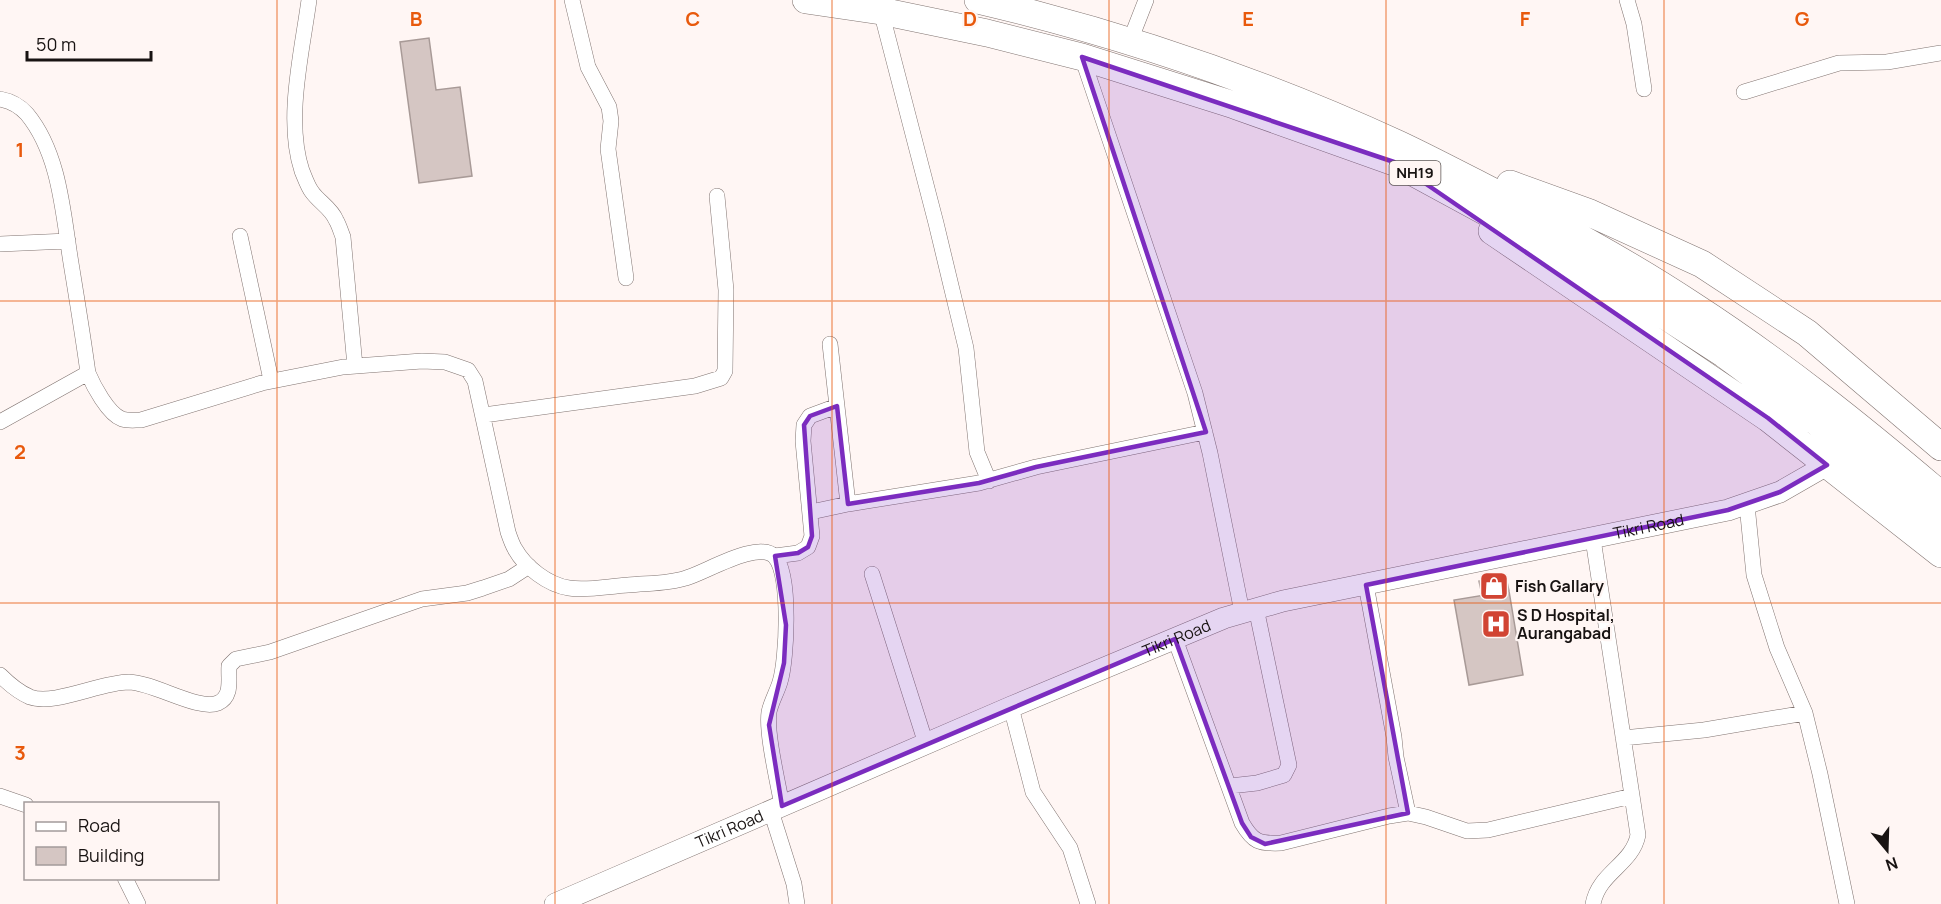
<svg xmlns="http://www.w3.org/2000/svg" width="1941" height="904" viewBox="0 0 1941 904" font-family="Manrope,sans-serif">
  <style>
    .building { fill: #d5c6c3; stroke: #a89a97; stroke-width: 1.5 }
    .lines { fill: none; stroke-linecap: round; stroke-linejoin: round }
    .street-casing { stroke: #817471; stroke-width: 16 }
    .secondary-casing { stroke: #817471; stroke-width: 22 }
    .highway-casing { stroke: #817471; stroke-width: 28 }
    .street { stroke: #fff; stroke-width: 15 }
    .secondary { stroke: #fff; stroke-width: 21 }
    .highway { stroke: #fff; stroke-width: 27 }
    .marked { fill: #7b2cbf; fill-opacity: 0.2; stroke: #7b2cbf; stroke-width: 4.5; stroke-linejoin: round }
    .grid { fill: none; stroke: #e8590c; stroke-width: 1.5; stroke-opacity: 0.55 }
    .labels { text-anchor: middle; stroke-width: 4.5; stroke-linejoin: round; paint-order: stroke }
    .shield { fill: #fff6f4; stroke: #5d5756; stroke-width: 1.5 }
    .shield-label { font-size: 15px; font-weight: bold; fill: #181312 }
    .street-label { font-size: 16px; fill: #181312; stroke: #fff6f4 }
    .poi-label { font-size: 16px; font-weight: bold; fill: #181312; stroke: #fff6f4; text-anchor: start }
    .grid-label { font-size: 20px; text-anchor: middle; font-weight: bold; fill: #e8590c; stroke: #fff6f4; stroke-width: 4.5; stroke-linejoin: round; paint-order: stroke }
  </style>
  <rect width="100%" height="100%" fill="#fff6f4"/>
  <path class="building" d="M429,38L436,90L460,87L472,176L419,183L400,42Z
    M1506,577L1509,591L1482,595L1479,581Z
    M1509,591L1523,675L1469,685L1454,600Z"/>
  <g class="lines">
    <g class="street-casing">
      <path id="street" d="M309,0C302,52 285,120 302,171C305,178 308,187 312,192C319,202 331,208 336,220C339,225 341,232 343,237L355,366
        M572,0L588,67L609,107L611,121L608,149L626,278
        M1627,0L1634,24L1644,89
        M881,11L936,223L966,348L977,452L989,481
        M1130,41L1146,0
        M1082,57L1195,393L1210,453L1242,612
        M1744,92L1839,63L1887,62L1941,53
        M0,99C11,101 19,105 27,114C60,154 63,214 71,263C77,300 83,336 88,373C93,385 108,414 122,419C128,421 134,420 141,420L262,383L343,367L422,361L445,362L468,370L475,381L508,532C510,538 512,544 515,549C525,567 548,585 569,588C588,591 609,586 628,585C647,583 668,584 686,578C705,573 759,539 775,557C791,574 787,659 780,682C777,692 771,702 769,712C766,734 778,782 782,806
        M240,236L271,380
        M0,244L68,241
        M830,344L848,504
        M484,415L695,386L721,378L725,371L726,290L717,196
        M0,422L88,373
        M1747,505L1754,575L1777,648L1805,713L1820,774L1847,904
        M811,512L848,504L979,483L1036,467L1205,432
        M775,556L798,553L808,547L812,536L803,441L804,425L810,416L837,406
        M872,574L926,744
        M1366,585L1394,737L1396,757L1408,813
        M1175,639L1242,823C1253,842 1259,844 1281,843L1389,816L1408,813L1426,817L1467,831L1488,830L1632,796
        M0,675C8,683 18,692 30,697C54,706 101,682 129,682C155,683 198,711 218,703C233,696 228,679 229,666L236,659L270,652L422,599L467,593L483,588L509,579L529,566
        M1011,707L1033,792L1070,848L1088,904
        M1623,738L1704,730L1805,713
        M1230,786L1257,783L1284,775L1289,765L1256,608
        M0,796L26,805
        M771,811L794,884L797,904
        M125,878L138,904
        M1593,904C1599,872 1632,865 1638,835L1593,539"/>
    </g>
    <g class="secondary-casing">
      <g id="secondary">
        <path id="s1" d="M555,904L1011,707L1224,618L1283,601L1728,510L1780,492L1827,465"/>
      </g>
    </g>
    <g class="highway-casing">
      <path id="highway" d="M806,0L881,11L987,33L1082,57L1234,105L1394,162L1604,276L1724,354L1817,422L1941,524
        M978,0C1122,34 1263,82 1398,144C1426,157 1454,172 1482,186C1554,223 1624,260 1692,305C1780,362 1861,427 1941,495
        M1510,184L1590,213L1702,264L1807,333L1941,447
        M1492,231L1768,418L1941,554"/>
    </g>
    <use href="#street" class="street"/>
    <use href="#secondary" class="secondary"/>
    <use href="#highway" class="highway"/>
  </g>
  <path class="marked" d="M1082,57L1394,162L1768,418L1827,465L1780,492L1728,510L1366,585L1408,813L1265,844L1251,837L1242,823L1175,639L782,806L769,725L784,663L786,625L775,556L798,553L808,547L812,536L804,425L810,416L837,406L848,504L979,483L1036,467L1206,432Z"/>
  <path class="grid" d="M277,0V904M555,0V904M832,0V904M1109,0V904M1386,0V904M1664,0V904M0,301H1941M0,603H1941"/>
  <defs>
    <g id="shop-square" transform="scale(1.5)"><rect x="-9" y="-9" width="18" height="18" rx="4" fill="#d14433" stroke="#fff6f4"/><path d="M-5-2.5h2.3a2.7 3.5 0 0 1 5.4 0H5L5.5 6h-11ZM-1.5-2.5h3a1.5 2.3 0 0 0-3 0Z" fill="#fff"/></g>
    <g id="hospital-square" transform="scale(1.5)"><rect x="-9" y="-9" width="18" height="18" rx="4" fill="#d14433" stroke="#fff6f4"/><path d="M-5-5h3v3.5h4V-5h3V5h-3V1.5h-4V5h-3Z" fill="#fff"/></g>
  </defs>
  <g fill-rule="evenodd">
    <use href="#shop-square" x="1494" y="586"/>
    <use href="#hospital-square" x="1496" y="624"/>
  </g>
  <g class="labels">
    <rect class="shield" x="1389.5" y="161" width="51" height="24" rx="4.5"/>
    <g class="shield-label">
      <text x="1415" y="178">NH19</text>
    </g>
    <g class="street-label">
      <text dy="6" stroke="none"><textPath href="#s1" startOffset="1162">Tikri Road</textPath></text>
      <text dy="6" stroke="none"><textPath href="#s1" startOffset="676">Tikri Road</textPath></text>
      <text dy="6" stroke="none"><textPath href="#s1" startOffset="190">Tikri Road</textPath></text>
    </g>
    <g class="poi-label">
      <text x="1515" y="592">Fish Gallary</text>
      <text x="1517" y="621">S D Hospital,<tspan x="1517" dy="18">Aurangabad</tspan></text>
    </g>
  </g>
  <g class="grid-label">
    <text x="416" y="26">B</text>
    <text x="693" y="26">C</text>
    <text x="970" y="26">D</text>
    <text x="1248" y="26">E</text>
    <text x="1525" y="26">F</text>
    <text x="1802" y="26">G</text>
    <text x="20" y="157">1</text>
    <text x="20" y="459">2</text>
    <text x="20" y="760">3</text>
  </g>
  <rect x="24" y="802" width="195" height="78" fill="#fff6f4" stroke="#a39b9a" stroke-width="1.5"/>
  <rect x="36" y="822" width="30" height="9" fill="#ffffff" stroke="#a39b9a" stroke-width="1.5"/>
  <text x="78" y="832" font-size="18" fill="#181312">Road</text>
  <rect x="36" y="847" width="30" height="18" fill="#d5c6c3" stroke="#a39b9a" stroke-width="1.5"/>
  <text x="78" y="862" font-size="18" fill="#181312">Building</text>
  <g transform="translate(1887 850) rotate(161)" stroke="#fff6f4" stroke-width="4.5" paint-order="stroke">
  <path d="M0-4.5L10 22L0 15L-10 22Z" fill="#181312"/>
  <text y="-9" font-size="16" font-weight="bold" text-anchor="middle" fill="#181312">N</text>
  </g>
  <path d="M27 51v9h124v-9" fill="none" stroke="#181312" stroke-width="3"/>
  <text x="36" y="51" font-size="18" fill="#181312" stroke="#fff6f4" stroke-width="4.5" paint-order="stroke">50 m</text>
</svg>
